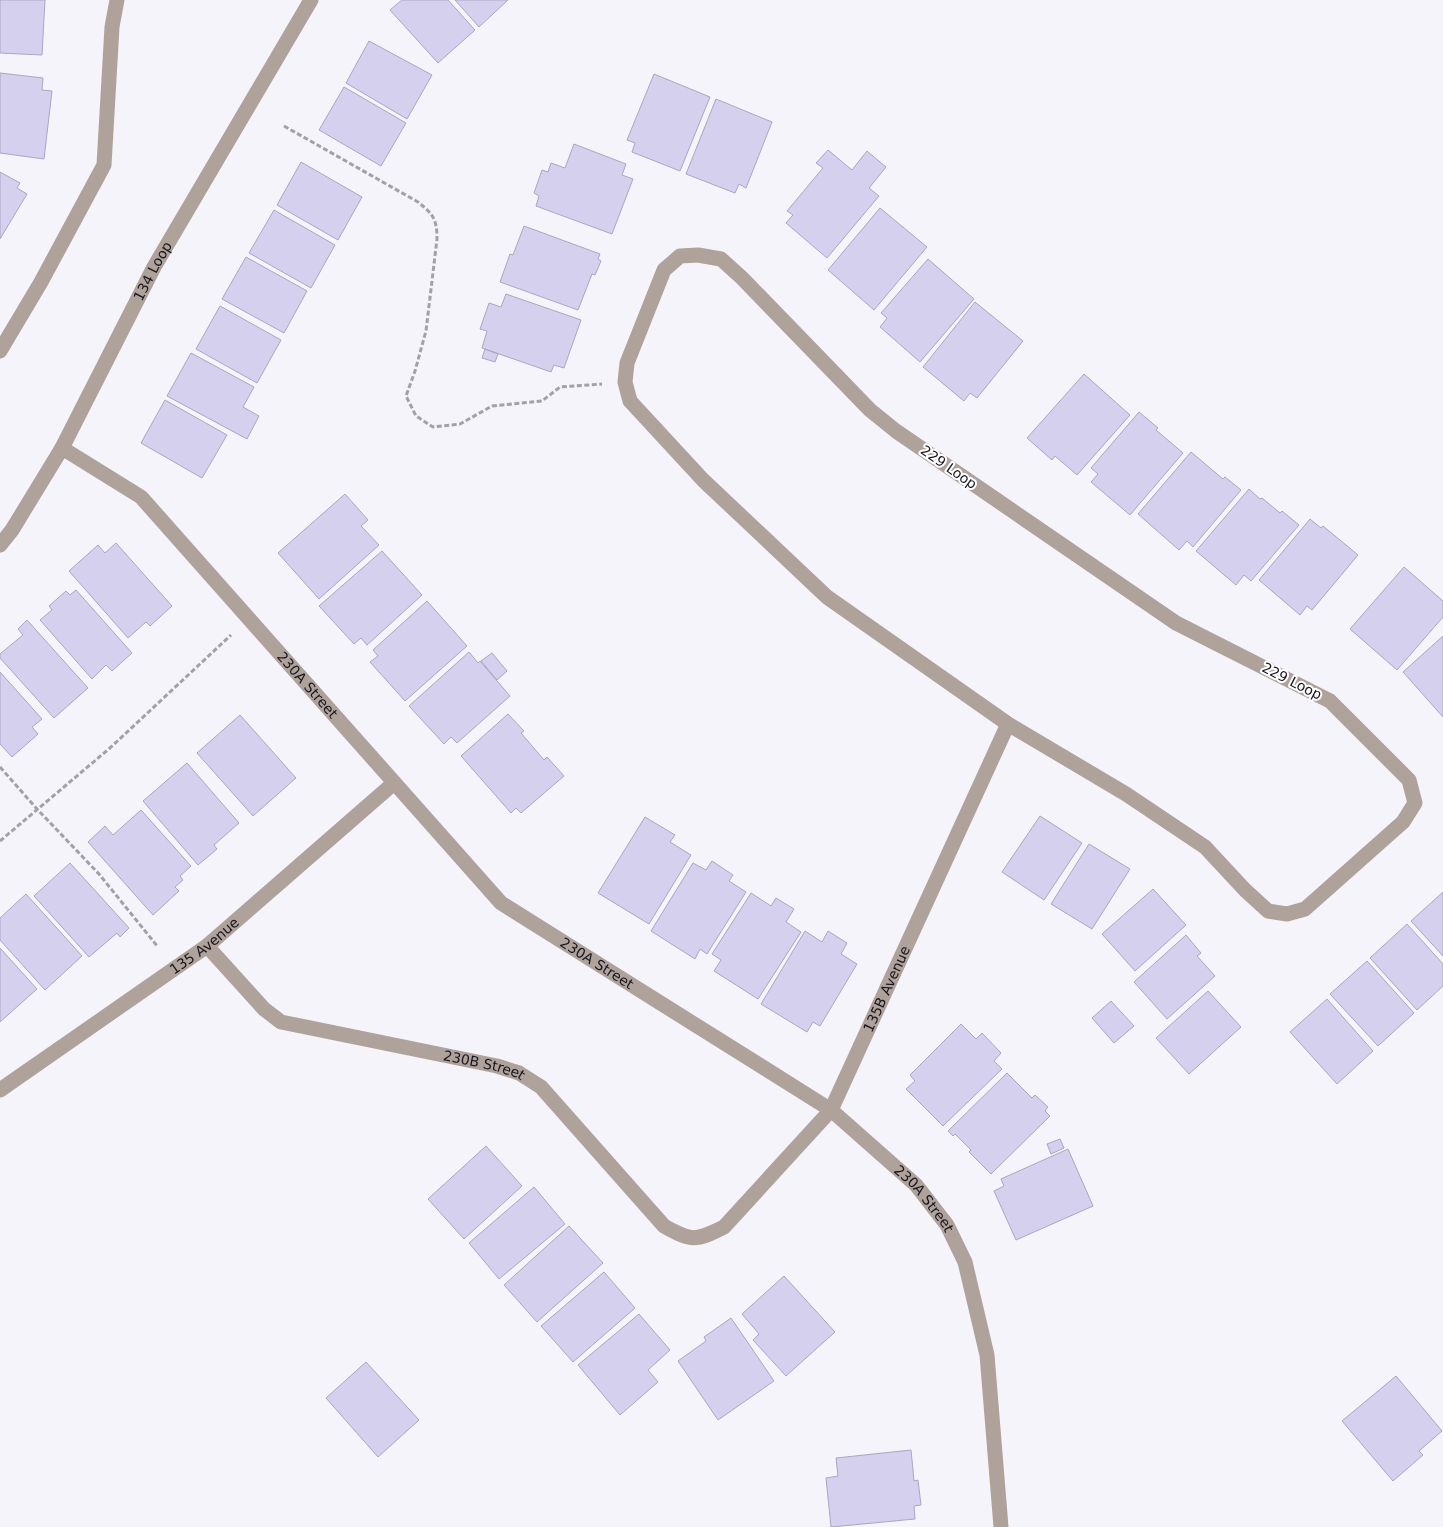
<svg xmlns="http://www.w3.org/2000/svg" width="1443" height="1527" viewBox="0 0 1443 1527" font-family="'DejaVu Sans',sans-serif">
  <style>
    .building { fill: #d5d0ee; stroke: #aba5c3 }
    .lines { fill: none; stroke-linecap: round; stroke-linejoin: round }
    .path { stroke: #a2a1a8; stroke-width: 3; stroke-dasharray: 5 2.5; stroke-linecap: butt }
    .minor { stroke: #afa29a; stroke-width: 15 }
    .labels { text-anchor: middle; stroke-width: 4; stroke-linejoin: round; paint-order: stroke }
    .street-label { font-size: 14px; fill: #181620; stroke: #fff }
  </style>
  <rect width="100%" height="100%" fill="#f5f4fa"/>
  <path class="building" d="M0,0H45L42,55L0,53Z
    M402,0H448L475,30L438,63L390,10Z
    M455,0H508L479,27Z
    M369,41L432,75L407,119L346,83Z
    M0,73L43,78L42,90L52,91L44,159L0,153Z
    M654,74L710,97L680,171L632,152L635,143L627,140Z
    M344,87L406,123L381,166L319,130Z
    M716,99L772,122L746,188L739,184L735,193L686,174Z
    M574,144L626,164L622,175L633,179L612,234L536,206L539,196L534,193L542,170L548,172L551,163L565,168Z
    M828,150L852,170L867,151L886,167L869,188L879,196L827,258L786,223L793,215L787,211L823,168L816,163Z
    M301,162L362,197L338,240L277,205Z
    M0,172L20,183L17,188L27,194L0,239Z
    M880,208L927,247L874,310L828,270Z
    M274,210L335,245L311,288L249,253Z
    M524,226L600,254L598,259L601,261L595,275L592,274L578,310L500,282L510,254L513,255Z
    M246,257L307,291L284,333L222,299Z
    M928,259L974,299L920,362L880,327L887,318L881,313Z
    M506,294L581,320L564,368L554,365L551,372L482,348L487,331L480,329L489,303L501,307Z
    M975,302L1023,341L977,398L970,393L964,401L923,367Z
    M220,306L281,340L257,383L196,349Z
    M485,349L498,354L495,362L482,358Z
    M191,353L254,387L243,407L259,416L247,439L167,396Z
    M1084,374L1130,415L1077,475L1055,456L1052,460L1027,438Z
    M165,400L227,435L202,478L141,443Z
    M1139,412L1158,428L1156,430L1183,453L1130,515L1091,482L1098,474L1091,468Z
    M1191,452L1223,479L1225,477L1241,490L1193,547L1187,541L1179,550L1138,514Z
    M1249,489L1260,499L1262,498L1280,513L1282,511L1299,525L1251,581L1244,575L1236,585L1196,551Z
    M345,494L368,520L361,526L379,545L319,599L278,553Z
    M1310,519L1321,528L1323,526L1358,555L1312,610L1307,606L1300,615L1259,580Z
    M116,543L172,606L150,626L146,622L128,638L69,571L98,545L105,553Z
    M382,551L422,595L367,645L361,638L354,644L319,606Z
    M1404,567L1443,601V617L1397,670L1350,629Z
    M76,590L132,653L112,671L106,665L92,679L40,620L52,610L49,606L66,591L70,595Z
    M427,601L467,646L405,701L370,662L378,656L373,650Z
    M27,620L88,688L54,718L0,658V654L23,635L18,629Z
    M1443,636V717L1403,672Z
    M469,652L478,663L480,661L510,696L457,743L451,737L444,744L409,706Z
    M492,653L507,671L497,680L481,661Z
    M0,672L42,719L32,727L38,734L12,757L0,744Z
    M508,714L524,731L521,733L544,760L547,757L564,776L521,813L516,808L511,813L461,756Z
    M240,715L296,778L253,816L197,753Z
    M187,763L239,823L214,845L217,849L198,865L143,801Z
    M141,810L191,866L180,876L183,880L175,887L179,891L153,915L88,842L105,826L113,835Z
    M1040,816L1082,843L1044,900L1002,872Z
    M645,817L675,835L670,842L691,855L649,924L598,893Z
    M1089,844L1130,869L1092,929L1051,904Z
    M712,861L733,875L729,881L746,892L707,954L700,949L695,959L651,931L693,863L706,870Z
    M70,863L129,928L120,937L117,933L89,957L34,896Z
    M1153,889L1186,925L1135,971L1102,934Z
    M1443,892V956L1411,921Z
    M751,893L771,906L776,898L794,909L786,922L801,932L758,999L714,971L721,960L712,954Z
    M26,894L82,956L45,990L0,940V918Z
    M1407,924L1443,964V986L1417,1010L1370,958Z
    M805,931L822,942L828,931L847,943L841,954L857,964L820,1026L813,1022L807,1032L761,1004Z
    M1186,935L1201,953L1197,956L1215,976L1167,1019L1134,982Z
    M0,948L37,989L0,1022Z
    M1367,961L1414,1013L1378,1046L1330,994Z
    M1208,991L1241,1027L1189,1074L1156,1038Z
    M1327,999L1373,1051L1337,1084L1290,1032Z
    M1111,1001L1134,1026L1114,1043L1092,1018Z
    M961,1024L976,1039L982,1033L1001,1053L994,1061L1002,1069L943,1126L906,1089L915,1081L910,1075Z
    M1007,1073L1032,1098L1035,1095L1048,1107L1045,1111L1050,1116L991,1174L969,1152L971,1150L955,1134L953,1136L948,1131Z
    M1060,1139L1064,1148L1051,1154L1047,1144Z
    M486,1146L522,1186L464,1239L428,1199Z
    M1068,1149L1093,1206L1016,1240L994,1191L1004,1186L1001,1179Z
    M534,1187L565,1224L499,1279L469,1243Z
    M569,1226L603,1263L537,1322L504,1285Z
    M604,1272L635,1308L573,1362L541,1326Z
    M784,1276L835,1332L786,1376L753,1340L759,1334L742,1314Z
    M639,1314L670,1350L648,1370L658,1382L620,1415L578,1365Z
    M731,1318L774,1381L718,1420L678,1361L706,1341L704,1337Z
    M366,1362L419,1420L378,1457L326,1398Z
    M1396,1376L1442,1431L1419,1451L1423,1455L1393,1481L1342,1421Z
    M911,1450L914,1481L918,1480L921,1505L914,1506L915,1519L831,1527L826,1478L838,1476L836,1458Z"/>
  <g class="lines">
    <path class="path" d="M284,126L418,202C433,214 437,219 437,239L426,331L415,371L406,396L416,416L433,427L460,424L492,406L542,401L560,387L602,384
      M0,767L37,809L99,874L158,947
      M0,841L110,748L231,635"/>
    <g class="minor">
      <path d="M698,255L721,259L742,278L870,410L896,431L1176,623L1330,701L1409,780L1415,803L1403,822L1305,909L1287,914L1268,911L1245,890L1205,847L1126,794L1008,724L827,597L703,480L630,401L625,382L627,363L664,270L680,256Z"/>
      <path d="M0,351L41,282L104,165L112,27L117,0"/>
      <path id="s1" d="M62,448L141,497L501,903L831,1110L916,1185L947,1225L965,1262L987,1355L1001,1527"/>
      <path id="s2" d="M0,545L12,530L62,448L154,267L311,0"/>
      <path id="s3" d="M207,946L264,1009L281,1022L497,1066L519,1073L541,1087L664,1226C692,1242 696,1241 724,1227L831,1110L1008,724"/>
      <path id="s4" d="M0,1090L207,946L394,783"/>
    </g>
  </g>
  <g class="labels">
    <g class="street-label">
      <text dy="5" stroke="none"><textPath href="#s2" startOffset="314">134 Loop</textPath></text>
      <text transform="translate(949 467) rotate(35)" y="5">229 Loop</text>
      <text transform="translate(1292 681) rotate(27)" y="5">229 Loop</text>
      <text dy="5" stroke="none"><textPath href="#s1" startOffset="344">230A Street</textPath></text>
      <text dy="5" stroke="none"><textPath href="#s4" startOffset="250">135 Avenue</textPath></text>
      <text dy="5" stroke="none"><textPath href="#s1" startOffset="749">230A Street</textPath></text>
      <text dy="5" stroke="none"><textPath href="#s3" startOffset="918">135B Avenue</textPath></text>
      <text dy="5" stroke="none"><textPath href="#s3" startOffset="314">230B Street</textPath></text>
      <text dy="5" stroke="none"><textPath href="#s1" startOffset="1154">230A Street</textPath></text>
    </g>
  </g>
</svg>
